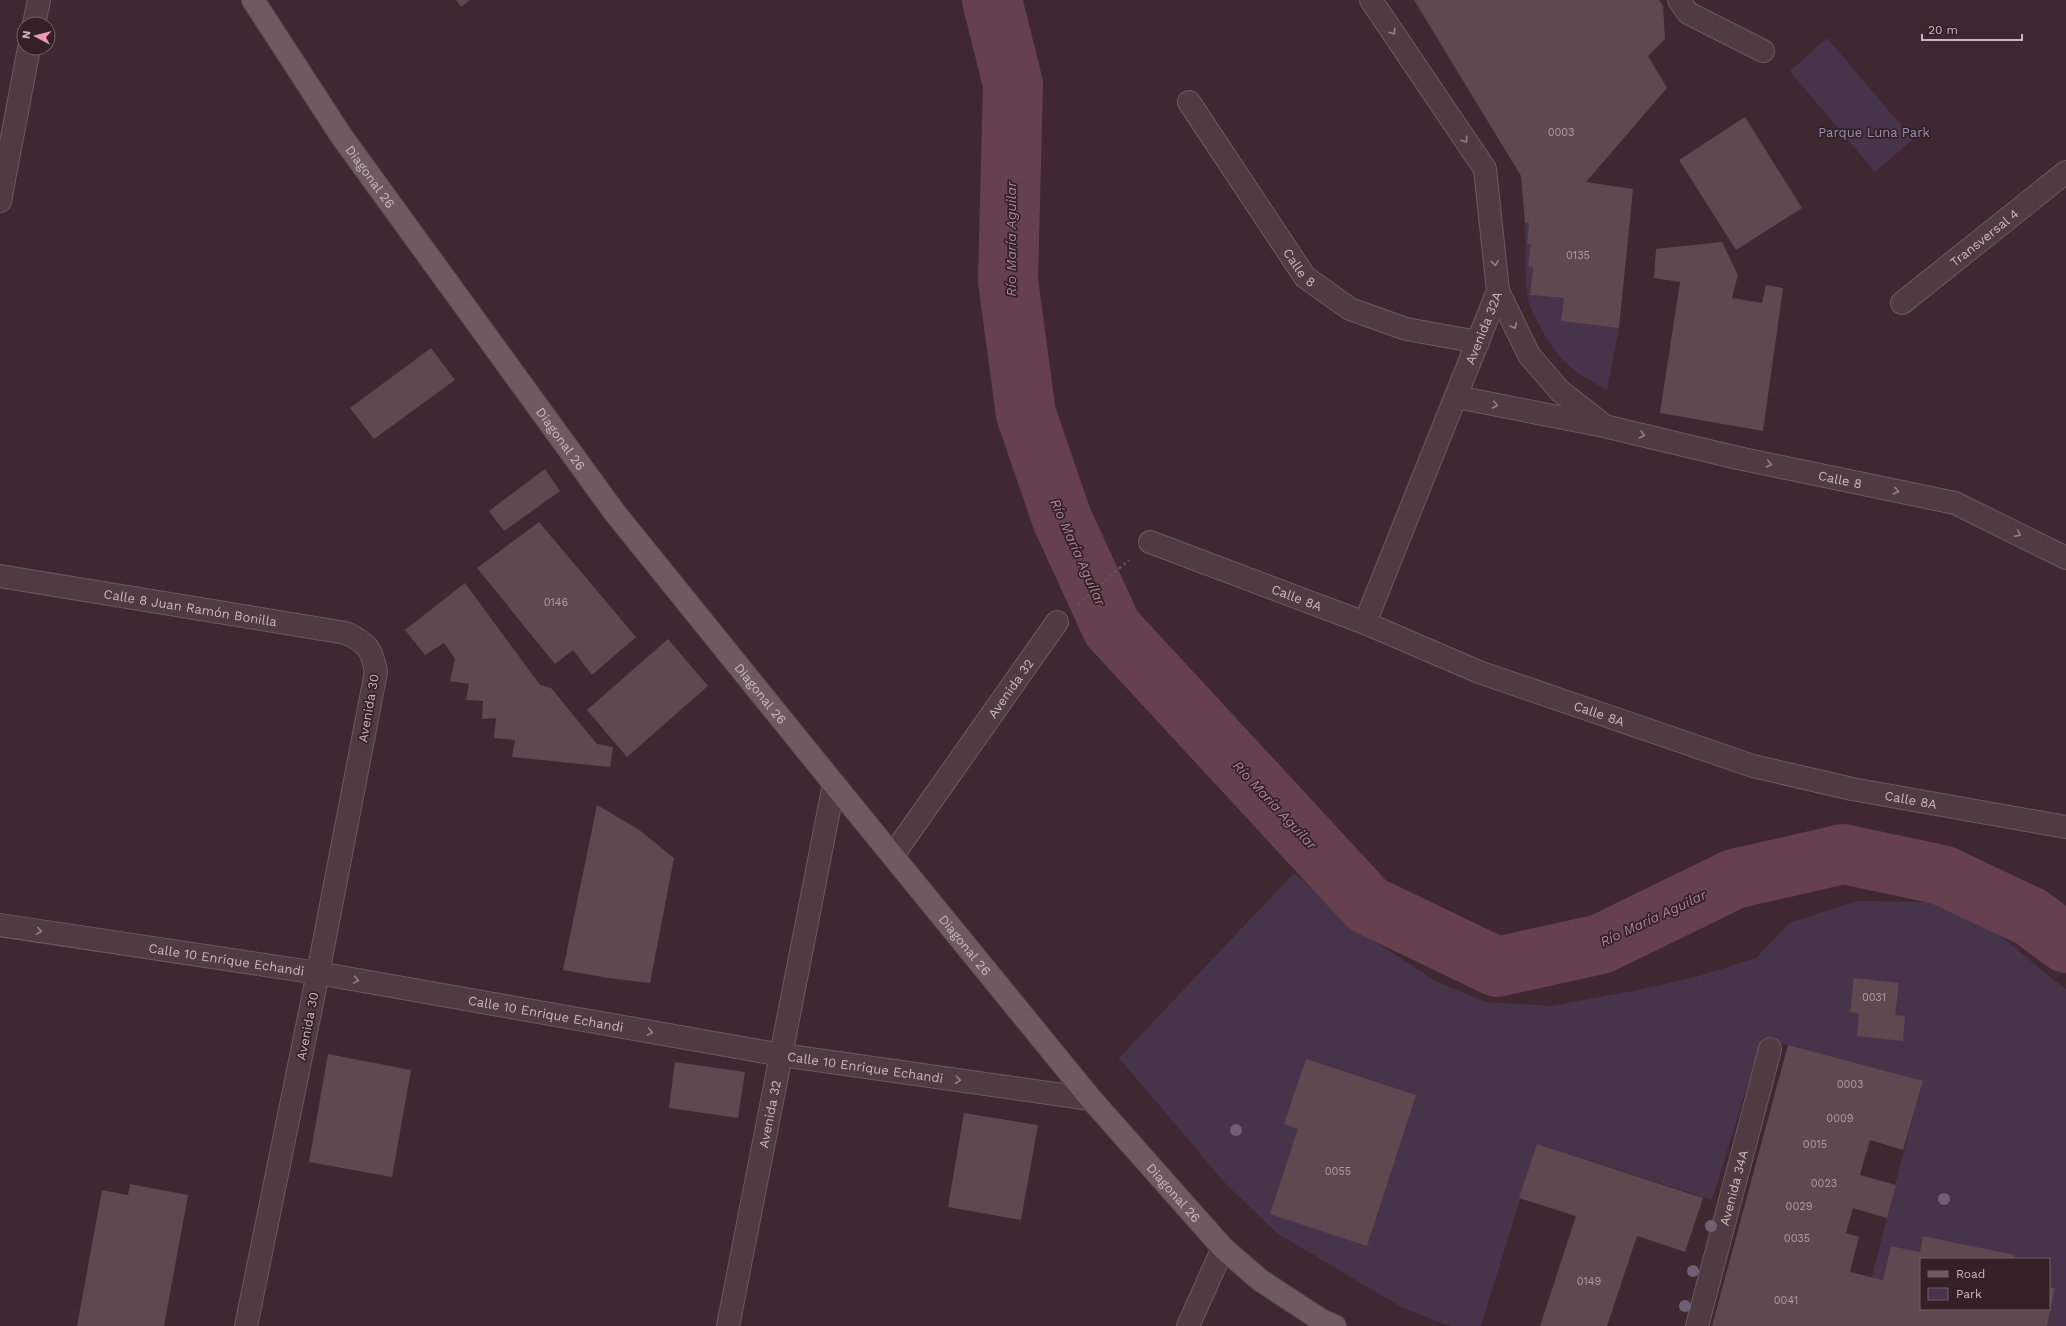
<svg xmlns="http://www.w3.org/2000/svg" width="2066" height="1326" viewBox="0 0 2066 1326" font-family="'Work Sans',sans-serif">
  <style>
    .green { fill: #48344a }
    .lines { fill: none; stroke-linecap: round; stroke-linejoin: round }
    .stream { stroke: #66404e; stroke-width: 10 }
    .river { stroke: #66404e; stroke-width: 60 }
    .building { fill: #604851 }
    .minor-casing { stroke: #6c5a61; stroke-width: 24 }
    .major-casing { stroke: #58464c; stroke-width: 24 }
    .path { stroke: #634f60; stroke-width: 2.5; stroke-dasharray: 3 3; stroke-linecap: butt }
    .minor { stroke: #4f3c43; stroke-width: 22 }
    .major { stroke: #6e5b62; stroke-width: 22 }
    .tree { fill: #6f6075 }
    .oneway { stroke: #928187 }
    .labels { text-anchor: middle; stroke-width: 3.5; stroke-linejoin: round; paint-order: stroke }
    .number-label { font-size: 11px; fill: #af9da4 }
    .park-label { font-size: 13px; fill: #968ead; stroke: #342128 }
    .street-label { font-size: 13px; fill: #c9b9bf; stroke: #342128 }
    .water-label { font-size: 14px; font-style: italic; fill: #ad8494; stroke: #342128 }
  </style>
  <rect width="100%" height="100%" fill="#3f2831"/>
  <path class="green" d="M1827,38L1913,139L1875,172L1790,71Z
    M1525,223H1529L1527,244H1531L1528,266L1533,267L1530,295L1564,298L1562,321L1619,328L1607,390C1592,382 1578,374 1566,363C1553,351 1532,316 1528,300C1524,280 1526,245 1525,223Z
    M1294,873L1362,933L1437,982L1486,1002L1551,1006L1633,991L1699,976L1756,958L1789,923L1857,901L1934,902L1984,922L2050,977L2066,989V1326H2047L2054,1288L2049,1287V1259H2014L2015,1255L1923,1236L1920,1252L1891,1246L1883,1280L1872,1277C1889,1212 1904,1146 1923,1082L1762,1038L1712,1200L1537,1144L1481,1326H1450L1401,1307L1277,1233L1226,1184L1119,1058Z"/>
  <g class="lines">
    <path class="stream" d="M981,0L993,6"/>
    <path class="river" d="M992,0L1013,84L1008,281L1026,414L1062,519L1112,628L1368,905L1497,967L1601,944L1734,879L1843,854L1942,875L2031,917L2066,943"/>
  </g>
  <path class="building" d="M456,0H470L461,7Z
    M1414,0H1659L1663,6L1665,39L1648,56L1667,88L1586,182L1633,189L1619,328L1561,321L1564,298L1530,295L1533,267L1528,266L1531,244H1527L1529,223H1525L1521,176Z
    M1745,117L1802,208L1736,250L1679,160Z
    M1722,242L1738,275L1732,298L1762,303L1766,285L1783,288L1763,431L1660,413L1680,282L1654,278L1656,249Z
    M431,348L455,380L374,439L350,408Z
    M545,469L560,491L504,531L489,511Z
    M539,522L636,637L592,675L573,650L555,664L477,568Z
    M465,583L540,685L551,688L597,744L613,747L610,767L512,757L515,740L494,738L496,718L482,719L483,701L466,700L469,684L450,681L455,659L444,643L425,655L405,630Z
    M668,639L708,686L627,757L587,710Z
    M597,805L638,829L674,858L650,983L608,978L563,970Z
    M1854,978L1899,983L1895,1015L1905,1016L1903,1041L1857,1036L1859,1013L1850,1012Z
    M1788,1045L1923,1081L1903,1150L1870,1140L1860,1175L1896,1185L1887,1218L1853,1208L1846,1233L1859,1237L1850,1272L1883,1280L1891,1246L1920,1252L1923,1236L2015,1255L2014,1259H1921V1309H2049V1287L2055,1288L2047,1326H1712Z
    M328,1054L411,1070L392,1177L309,1162Z
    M1306,1059L1416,1095L1367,1246L1270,1214L1298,1129L1284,1124Z
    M675,1062L745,1072L738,1118L669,1108Z
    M964,1113L1038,1125L1021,1220L948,1207Z
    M1537,1144L1703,1198L1685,1252L1637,1236L1607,1326H1540L1576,1216L1519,1198Z
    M130,1184L188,1195L164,1326H77L102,1190L128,1195Z"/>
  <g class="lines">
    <g class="minor-casing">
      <g id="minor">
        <path d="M1679,0L1688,13L1763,51"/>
        <path d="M34,24L39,0"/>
        <path id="s1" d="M1189,102L1305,277L1350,309L1406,329L1478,342"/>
        <path d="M0,201L29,48"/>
        <path d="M1498,291L1529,355L1560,391L1601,423"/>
        <path id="s2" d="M1902,303L2066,172"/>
        <path id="s3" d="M1457,397L1604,426L1738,458L1955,503L2066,558"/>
        <path id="s4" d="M1150,542L1365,623L1479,672L1753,766L1852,789L2066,827"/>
        <path id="s5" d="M0,576L346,633C367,643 372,649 376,672L318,973L246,1326"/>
        <path id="s6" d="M1365,623L1498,291L1485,169L1371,0"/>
        <path id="s7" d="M893,855L1057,622"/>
        <path id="s8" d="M0,925L318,973L782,1055L1091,1099"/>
        <path id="s9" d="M728,1326L834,784"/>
        <path d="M1188,1326L1223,1248"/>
        <path id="s10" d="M1697,1326L1770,1049"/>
      </g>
    </g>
    <g class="major-casing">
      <g id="major">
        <path id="s11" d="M253,0L342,137L615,513L834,784L1091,1099L1223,1248L1260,1280L1321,1320L1335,1326"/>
      </g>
    </g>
    <path class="path" d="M1078,604L1129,560"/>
    <use href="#minor" class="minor"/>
    <use href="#major" class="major"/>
  </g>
  <g class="tree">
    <circle cx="1236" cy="1130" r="6"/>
    <circle cx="1944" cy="1199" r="6"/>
    <circle cx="1711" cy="1226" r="6"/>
    <circle cx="1693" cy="1271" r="6"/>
    <circle cx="1685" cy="1306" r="6"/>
  </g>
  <defs><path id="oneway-chevron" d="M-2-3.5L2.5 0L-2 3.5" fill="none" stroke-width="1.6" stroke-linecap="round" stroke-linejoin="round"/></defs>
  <g class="oneway">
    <use href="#oneway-chevron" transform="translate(1393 32) rotate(56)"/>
    <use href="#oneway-chevron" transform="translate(1465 140) rotate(56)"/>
    <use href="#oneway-chevron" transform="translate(1495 263) rotate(84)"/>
    <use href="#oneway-chevron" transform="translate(1514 326) rotate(64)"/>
    <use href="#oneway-chevron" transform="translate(1495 405) rotate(11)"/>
    <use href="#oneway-chevron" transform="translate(1642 435) rotate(14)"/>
    <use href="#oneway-chevron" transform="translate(1769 464) rotate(12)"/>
    <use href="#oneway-chevron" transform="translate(1896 491) rotate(12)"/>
    <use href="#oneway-chevron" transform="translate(2018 534) rotate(26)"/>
    <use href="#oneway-chevron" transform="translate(39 931) rotate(9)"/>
    <use href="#oneway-chevron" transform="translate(356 980) rotate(10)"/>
    <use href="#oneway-chevron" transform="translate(650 1032) rotate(10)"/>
    <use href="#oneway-chevron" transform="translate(958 1080) rotate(8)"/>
  </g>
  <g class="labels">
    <g class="number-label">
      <text x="1561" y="136">0003</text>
      <text x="1578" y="259">0135</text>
      <text x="556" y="606">0146</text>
      <text x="1874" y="1001">0031</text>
      <text x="1850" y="1088">0003</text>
      <text x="1840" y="1122">0009</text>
      <text x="1815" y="1148">0015</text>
      <text x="1338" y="1175">0055</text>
      <text x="1824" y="1187">0023</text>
      <text x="1799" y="1210">0029</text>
      <text x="1797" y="1242">0035</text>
      <text x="1589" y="1285">0149</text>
      <text x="1786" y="1304">0041</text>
    </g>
    <g class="park-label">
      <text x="1874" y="137">Parque Luna Park</text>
    </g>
    <g class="street-label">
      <text dy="5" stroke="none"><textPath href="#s11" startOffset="212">Diagonal 26</textPath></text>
      <text dy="5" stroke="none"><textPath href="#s2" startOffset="105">Transversal 4</textPath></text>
      <text dy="5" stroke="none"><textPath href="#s1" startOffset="199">Calle 8</textPath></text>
      <text dy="5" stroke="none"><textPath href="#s6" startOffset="318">Avenida 32A</textPath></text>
      <text dy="5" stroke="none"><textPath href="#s11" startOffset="536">Diagonal 26</textPath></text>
      <text dy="5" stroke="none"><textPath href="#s3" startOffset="392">Calle 8</textPath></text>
      <text dy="5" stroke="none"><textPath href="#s4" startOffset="157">Calle 8A</textPath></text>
      <text dy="5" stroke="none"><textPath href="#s5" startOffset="193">Calle 8 Juan Ramón Bonilla</textPath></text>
      <text dy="5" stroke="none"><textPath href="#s7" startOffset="204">Avenida 32</textPath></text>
      <text dy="5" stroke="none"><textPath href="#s11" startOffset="860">Diagonal 26</textPath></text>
      <text transform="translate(368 708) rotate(-80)" y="5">Avenida 30</text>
      <text dy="5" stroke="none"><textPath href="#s4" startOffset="481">Calle 8A</textPath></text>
      <text dy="5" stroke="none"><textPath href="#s4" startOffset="805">Calle 8A</textPath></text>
      <text dy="5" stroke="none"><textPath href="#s11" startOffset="1184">Diagonal 26</textPath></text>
      <text dy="5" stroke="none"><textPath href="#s8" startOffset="229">Calle 10 Enrique Echandi</textPath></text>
      <text dy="5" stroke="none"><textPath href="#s8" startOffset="553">Calle 10 Enrique Echandi</textPath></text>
      <text transform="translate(307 1026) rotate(-79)" y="5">Avenida 30</text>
      <text dy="5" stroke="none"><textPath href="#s8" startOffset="877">Calle 10 Enrique Echandi</textPath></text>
      <text dy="5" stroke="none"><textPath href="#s9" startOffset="216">Avenida 32</textPath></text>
      <text dy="5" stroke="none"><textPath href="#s10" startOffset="143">Avenida 34A</textPath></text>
      <text dy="5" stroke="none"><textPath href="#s11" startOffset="1508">Diagonal 26</textPath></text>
    </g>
    <g class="water-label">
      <text transform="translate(1011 239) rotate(-90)" y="5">Río María Aguilar</text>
      <text transform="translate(1078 552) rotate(66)" y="5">Río María Aguilar</text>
      <text transform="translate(1275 805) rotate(47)" y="5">Río María Aguilar</text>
      <text transform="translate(1653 918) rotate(-25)" y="5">Río María Aguilar</text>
    </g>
  </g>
  <rect x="1920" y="1258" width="130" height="52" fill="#342128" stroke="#705e64"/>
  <rect x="1928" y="1271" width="20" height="6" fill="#6e5b62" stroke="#705e64"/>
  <text x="1956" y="1278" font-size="12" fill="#c9b9bf">Road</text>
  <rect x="1928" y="1288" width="20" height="12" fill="#48344a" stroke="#705e64"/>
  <text x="1956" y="1298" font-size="12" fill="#c9b9bf">Park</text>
  <g transform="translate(36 36) rotate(277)"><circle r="19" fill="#342128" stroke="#705e64"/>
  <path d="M0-3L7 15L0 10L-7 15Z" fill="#ee99b7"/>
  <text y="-6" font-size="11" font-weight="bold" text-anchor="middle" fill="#c9b9bf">N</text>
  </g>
  <path d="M1922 34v6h100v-6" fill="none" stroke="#c9b9bf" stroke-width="2"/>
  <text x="1928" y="34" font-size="12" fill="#c9b9bf" stroke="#342128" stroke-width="3" paint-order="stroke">20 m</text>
</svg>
